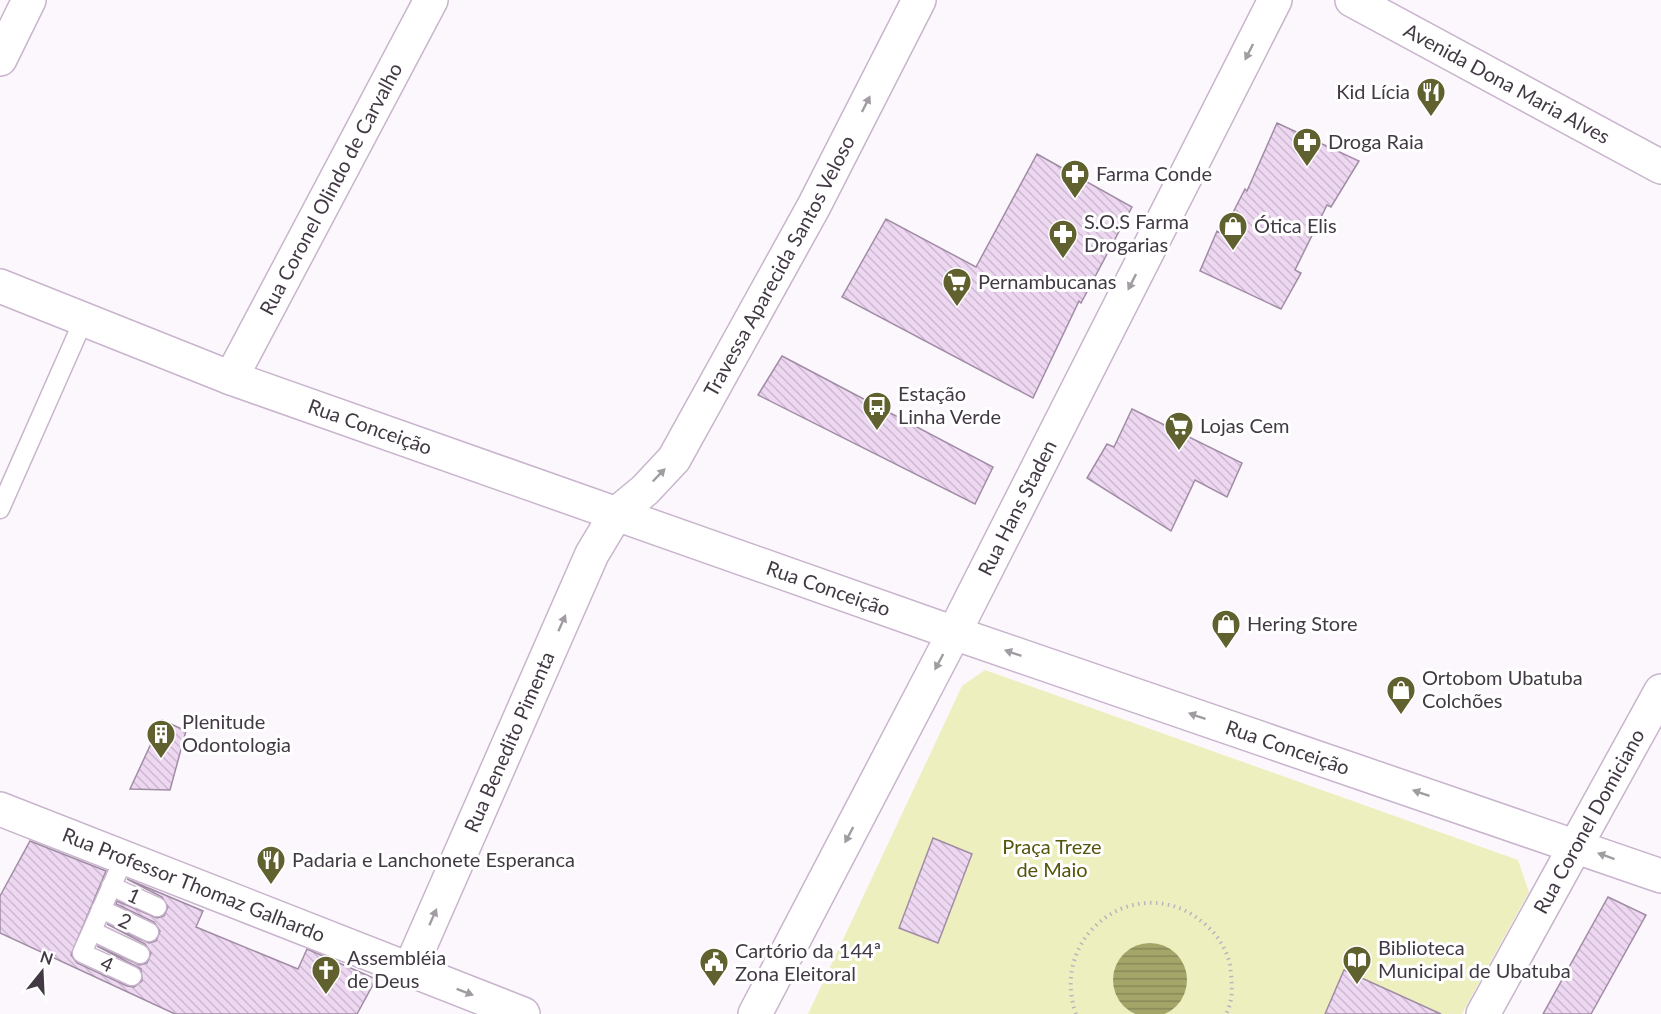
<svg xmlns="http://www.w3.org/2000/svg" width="1661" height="1014" viewBox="0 0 1661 1014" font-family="Lato,sans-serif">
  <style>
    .park { fill: #edf0be }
    .water { fill: url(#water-rules) }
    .building { fill: url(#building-back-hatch); stroke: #a18ca5; stroke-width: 1.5 }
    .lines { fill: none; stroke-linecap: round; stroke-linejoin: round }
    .lane-casing { stroke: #c9b4cd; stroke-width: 21 }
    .street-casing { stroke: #c9b4cd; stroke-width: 36 }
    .secondary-casing { stroke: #c9b4cd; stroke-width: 36 }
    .path { stroke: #bbb5bd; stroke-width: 4; stroke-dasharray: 1.5 4.5; stroke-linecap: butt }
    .lane { stroke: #fff; stroke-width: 18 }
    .street { stroke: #fff; stroke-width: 33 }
    .secondary { stroke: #fff; stroke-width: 33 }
    .oneway { fill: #a09ca2 }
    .labels { text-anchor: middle; stroke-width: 6; stroke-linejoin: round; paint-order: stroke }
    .street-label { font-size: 20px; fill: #423944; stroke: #fff }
    .poi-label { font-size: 20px; fill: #423944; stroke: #fff; text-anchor: start }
    .park-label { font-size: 20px; fill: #54540b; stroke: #fff }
  </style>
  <defs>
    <pattern id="water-rules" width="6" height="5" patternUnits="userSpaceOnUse" patternTransform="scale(1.5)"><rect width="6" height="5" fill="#a4a669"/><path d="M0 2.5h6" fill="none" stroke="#878858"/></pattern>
    <pattern id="building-back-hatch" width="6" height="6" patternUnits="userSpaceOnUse" patternTransform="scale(1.5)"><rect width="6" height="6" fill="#edd7f1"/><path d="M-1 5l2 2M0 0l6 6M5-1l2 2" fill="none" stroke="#ccb9d0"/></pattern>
  </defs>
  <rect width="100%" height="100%" fill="#fcf7fd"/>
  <path class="park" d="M985,670L1518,860L1529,892L1462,1014H808L962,686Z"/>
  <path class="water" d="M1113 980a37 37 0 1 1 74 0a37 37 0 1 1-74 0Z"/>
  <path class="building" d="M1277,123L1359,161L1331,207L1327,205L1295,270L1301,273L1281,309L1200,271L1217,231L1222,234L1245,189L1247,191Z
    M1037,154L1132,207L1081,303L1079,301L1033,398L842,297L886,219L976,267Z
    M782,356L993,467L975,504L758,395Z
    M1132,409L1242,463L1227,497L1195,480L1171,531L1087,478L1107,444L1114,447Z
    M162,720L186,731L170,790L130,789Z
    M933,838L972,854L938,943L899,928Z
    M30,841L106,871L71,955L77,963L127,986L134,987L142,981L141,969L97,946L140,965L147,963L151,953L145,944L107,924L149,943L156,941L160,931L154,922L116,904L117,901L157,918L164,916L168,907L162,897L127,879L203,911L196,927L298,969L307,949L376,979L357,1014H175L0,933V896Z
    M1608,897L1646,915L1591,1014H1543Z
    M1344,970L1441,1014H1325Z"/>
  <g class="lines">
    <g class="lane-casing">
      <path id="lane" d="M0,509L84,319
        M124,858L82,953L132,976
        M111,886L157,907
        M101,909L149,932
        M92,931L140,954"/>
    </g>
    <g class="street-casing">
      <g id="street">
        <path id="s1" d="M1352,0L1661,167"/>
        <path d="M0,59L29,0"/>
        <path id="s2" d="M231,378L431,0"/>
        <path id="s3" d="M409,971L592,554L616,514L645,490L674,459L814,206L919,0"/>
      </g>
    </g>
    <g class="secondary-casing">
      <g id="secondary">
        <path id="s4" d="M0,286L231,378L954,633L1661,876"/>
        <path id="s5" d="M0,809L523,1014"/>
        <path id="s6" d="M755,1014L954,633L1275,0"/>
        <path id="s7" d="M1483,1014L1661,691"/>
      </g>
    </g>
    <path class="path" d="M1076,1014C1047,932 1143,866 1207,926C1218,936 1227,950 1230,965C1232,981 1234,999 1226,1014"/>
    <use href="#lane" class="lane"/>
    <use href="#street" class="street"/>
    <use href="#secondary" class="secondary"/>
  </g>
  <defs><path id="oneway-solid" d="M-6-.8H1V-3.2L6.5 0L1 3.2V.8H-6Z" transform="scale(1.5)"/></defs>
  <g class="oneway">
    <use href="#oneway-solid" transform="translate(1249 52) rotate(117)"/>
    <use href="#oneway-solid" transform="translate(866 104) rotate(-63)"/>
    <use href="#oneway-solid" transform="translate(1132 282) rotate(117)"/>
    <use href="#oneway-solid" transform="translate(659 475) rotate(-46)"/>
    <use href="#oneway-solid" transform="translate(562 623) rotate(-66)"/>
    <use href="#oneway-solid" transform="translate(1013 653) rotate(-161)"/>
    <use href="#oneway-solid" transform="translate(939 662) rotate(118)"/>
    <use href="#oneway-solid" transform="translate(1197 716) rotate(-161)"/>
    <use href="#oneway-solid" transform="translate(1421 793) rotate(-161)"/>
    <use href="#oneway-solid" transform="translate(849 835) rotate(118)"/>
    <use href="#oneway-solid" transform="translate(1606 856) rotate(-160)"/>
    <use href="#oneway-solid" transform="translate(433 917) rotate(-66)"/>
    <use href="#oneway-solid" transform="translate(465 992) rotate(21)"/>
  </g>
  <defs>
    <g id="restaurant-pin" transform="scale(1.5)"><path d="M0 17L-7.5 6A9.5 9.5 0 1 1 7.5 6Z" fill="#60612f" stroke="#fff"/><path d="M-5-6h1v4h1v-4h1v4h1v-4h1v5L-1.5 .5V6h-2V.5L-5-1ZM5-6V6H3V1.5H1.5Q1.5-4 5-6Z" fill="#fff"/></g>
    <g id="pharmacy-pin" transform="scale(1.5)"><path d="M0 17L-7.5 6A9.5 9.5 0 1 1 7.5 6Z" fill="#60612f" stroke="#fff"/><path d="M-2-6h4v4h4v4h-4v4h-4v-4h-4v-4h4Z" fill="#fff"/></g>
    <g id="shop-pin" transform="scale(1.5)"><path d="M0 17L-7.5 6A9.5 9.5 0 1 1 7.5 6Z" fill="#60612f" stroke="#fff"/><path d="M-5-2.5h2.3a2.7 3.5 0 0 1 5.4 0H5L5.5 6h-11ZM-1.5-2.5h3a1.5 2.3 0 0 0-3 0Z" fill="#fff"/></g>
    <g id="supermarket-pin" transform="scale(1.5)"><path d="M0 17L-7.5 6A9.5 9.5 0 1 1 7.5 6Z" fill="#60612f" stroke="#fff"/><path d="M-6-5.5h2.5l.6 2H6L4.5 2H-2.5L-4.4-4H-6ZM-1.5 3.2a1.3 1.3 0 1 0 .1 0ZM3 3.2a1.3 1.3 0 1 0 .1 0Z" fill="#fff"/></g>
    <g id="bus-pin" transform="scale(1.5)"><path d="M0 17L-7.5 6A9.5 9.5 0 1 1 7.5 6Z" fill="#60612f" stroke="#fff"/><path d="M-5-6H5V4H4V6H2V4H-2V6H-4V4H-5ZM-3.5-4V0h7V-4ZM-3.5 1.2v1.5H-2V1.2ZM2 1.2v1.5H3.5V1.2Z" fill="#fff"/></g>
    <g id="building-pin" transform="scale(1.5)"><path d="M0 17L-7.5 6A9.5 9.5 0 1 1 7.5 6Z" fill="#60612f" stroke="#fff"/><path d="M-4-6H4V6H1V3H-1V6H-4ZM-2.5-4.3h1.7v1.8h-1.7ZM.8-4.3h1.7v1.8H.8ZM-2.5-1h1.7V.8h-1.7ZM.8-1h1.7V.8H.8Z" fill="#fff"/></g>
    <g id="library-pin" transform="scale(1.5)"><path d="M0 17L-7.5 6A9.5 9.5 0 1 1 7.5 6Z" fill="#60612f" stroke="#fff"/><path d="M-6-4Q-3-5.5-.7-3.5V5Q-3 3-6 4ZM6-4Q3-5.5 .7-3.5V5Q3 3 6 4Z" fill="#fff"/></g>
    <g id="civic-pin" transform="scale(1.5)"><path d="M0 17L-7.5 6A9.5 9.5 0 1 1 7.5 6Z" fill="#60612f" stroke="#fff"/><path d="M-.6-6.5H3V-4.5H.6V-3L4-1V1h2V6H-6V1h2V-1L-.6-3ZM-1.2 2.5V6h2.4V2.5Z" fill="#fff"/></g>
    <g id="church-pin" transform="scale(1.5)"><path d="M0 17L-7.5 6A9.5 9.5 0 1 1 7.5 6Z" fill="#60612f" stroke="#fff"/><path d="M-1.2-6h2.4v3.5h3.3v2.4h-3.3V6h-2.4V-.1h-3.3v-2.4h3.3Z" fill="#fff"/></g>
  </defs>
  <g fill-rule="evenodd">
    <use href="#restaurant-pin" x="1431" y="92"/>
    <use href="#pharmacy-pin" x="1307" y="142"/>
    <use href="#pharmacy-pin" x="1075" y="174"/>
    <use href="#shop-pin" x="1233" y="226"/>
    <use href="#pharmacy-pin" x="1063" y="234"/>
    <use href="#supermarket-pin" x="957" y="282"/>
    <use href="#bus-pin" x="877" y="406"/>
    <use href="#supermarket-pin" x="1179" y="426"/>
    <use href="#shop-pin" x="1226" y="624"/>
    <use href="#shop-pin" x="1401" y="690"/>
    <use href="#building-pin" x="161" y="734"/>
    <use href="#restaurant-pin" x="271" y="860"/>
    <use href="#library-pin" x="1357" y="960"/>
    <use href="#civic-pin" x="714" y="962"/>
    <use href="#church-pin" x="326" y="970"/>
  </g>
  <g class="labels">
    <g class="street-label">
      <text dy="7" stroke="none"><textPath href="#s1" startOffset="176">Avenida Dona Maria Alves</textPath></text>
      <text dy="7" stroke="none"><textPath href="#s2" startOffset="214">Rua Coronel Olindo de Carvalho</textPath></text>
      <text dy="7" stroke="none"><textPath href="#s3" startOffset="802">Travessa Aparecida Santos Veloso</textPath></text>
      <text dy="7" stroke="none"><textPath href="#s4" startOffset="396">Rua Conceição</textPath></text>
      <text dy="7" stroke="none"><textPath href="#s6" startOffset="570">Rua Hans Staden</textPath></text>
      <text dy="7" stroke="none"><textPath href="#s4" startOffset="882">Rua Conceição</textPath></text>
      <text dy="7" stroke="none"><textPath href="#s3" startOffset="250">Rua Benedito Pimenta</textPath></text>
      <text dy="7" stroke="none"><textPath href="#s4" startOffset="1368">Rua Conceição</textPath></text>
      <text dy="7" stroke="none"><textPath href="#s7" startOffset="220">Rua Coronel Domiciano</textPath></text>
      <text dy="7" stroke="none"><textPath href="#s5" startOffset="208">Rua Professor Thomaz Galhardo</textPath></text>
      <text transform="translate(134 896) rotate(25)" y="7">1</text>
      <text transform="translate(125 921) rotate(25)" y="7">2</text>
      <text transform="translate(107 964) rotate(25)" y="7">4</text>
    </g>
    <g class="poi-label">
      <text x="1410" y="99" text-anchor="end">Kid Lícia</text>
      <text x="1328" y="149">Droga Raia</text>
      <text x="1096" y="181">Farma Conde</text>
      <text x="1084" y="229">S.O.S Farma<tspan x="1084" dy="23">Drogarias</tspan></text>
      <text x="1254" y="233">Ótica Elis</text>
      <text x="978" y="289">Pernambucanas</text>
      <text x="898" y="401">Estação<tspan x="898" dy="23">Linha Verde</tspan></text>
      <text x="1200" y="433">Lojas Cem</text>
      <text x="1247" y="631">Hering Store</text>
      <text x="1422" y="685">Ortobom Ubatuba<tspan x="1422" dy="23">Colchões</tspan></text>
      <text x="182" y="729">Plenitude<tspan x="182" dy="23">Odontologia</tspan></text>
      <text x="292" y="867">Padaria e Lanchonete Esperanca</text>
      <text x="1378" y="955">Biblioteca<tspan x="1378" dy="23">Municipal de Ubatuba</tspan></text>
      <text x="735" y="958">Cartório da 144ª<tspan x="735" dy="23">Zona Eleitoral</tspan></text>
      <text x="347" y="965">Assembléia<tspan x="347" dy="23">de Deus</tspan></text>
    </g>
    <g class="park-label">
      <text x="1052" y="854">Praça Treze<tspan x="1052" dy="23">de Maio</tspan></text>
    </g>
  </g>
  <g transform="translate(42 972) rotate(18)" stroke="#ffffff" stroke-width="4.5" paint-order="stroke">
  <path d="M0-4.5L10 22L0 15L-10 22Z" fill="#423944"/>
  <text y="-9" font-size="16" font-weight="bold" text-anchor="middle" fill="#423944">N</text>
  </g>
</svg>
